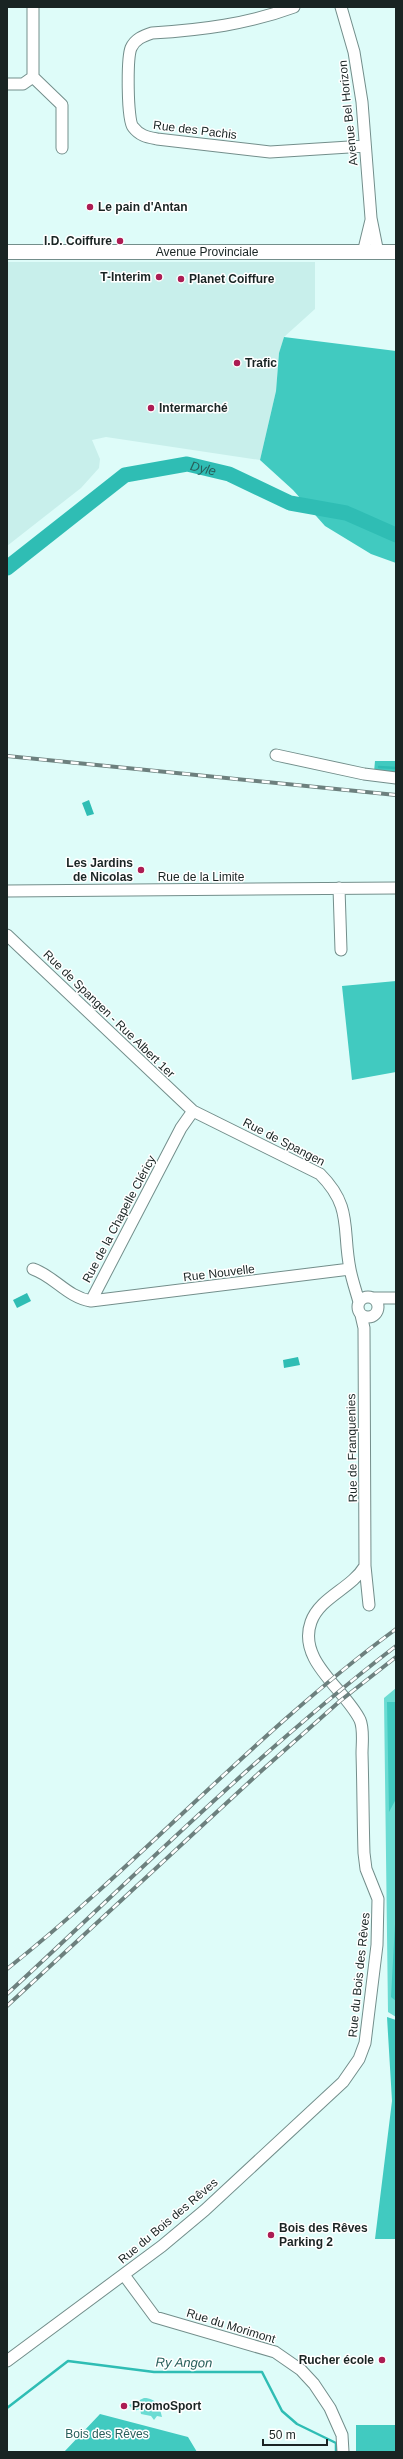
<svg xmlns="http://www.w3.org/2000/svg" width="403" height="2459" viewBox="0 0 403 2459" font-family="Helvetica,sans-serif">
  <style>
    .built { fill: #c8efeb }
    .green { fill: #6bdcd3 }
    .forest { fill: #41cac0 }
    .water { fill: #2fbdb4 }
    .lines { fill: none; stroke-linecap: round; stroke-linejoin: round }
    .stream { stroke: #2fbdb4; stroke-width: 2.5 }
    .river { stroke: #2fbdb4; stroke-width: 15 }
    .minor-casing { stroke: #738e8b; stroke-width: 13 }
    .major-casing { stroke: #738e8b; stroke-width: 16 }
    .minor { stroke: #fff; stroke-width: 11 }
    .major { stroke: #fff; stroke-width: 14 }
    .rail-casing { stroke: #6d807e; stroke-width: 4 }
    .rail { stroke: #fff; stroke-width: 2.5; stroke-dasharray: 8; stroke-linecap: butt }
    .poi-dot { fill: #ac1c53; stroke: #fff; stroke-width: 1.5 }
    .labels { text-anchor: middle; stroke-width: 3; stroke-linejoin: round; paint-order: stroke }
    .street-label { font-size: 12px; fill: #192423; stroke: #fff }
    .poi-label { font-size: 12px; font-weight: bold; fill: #192423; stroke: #fff; text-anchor: start }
    .park-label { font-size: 12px; fill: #285f5b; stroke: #fff }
    .water-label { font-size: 13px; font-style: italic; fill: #285f5b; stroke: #fff }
  </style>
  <rect width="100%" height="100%" fill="#defcf9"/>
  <path class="built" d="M7,262H315V309L284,337L279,353L276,391L260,460L106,437L92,440L100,459L99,468L81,488L7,546Z"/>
  <path class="green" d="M396,1688V2017L388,2012L384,1698Z
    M144,2398C157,2398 160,2408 162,2417L157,2416L154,2420L151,2416L141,2414L140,2409L134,2411L129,2405Z"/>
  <path class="forest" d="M284,337L396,351V563L371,554L325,526L293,490L260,460L276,391L279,353Z
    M375,761H396V774L374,772Z
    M396,981V1072L352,1080L342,986Z
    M387,1702H396V1799L389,1812Z
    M396,1906V2001L391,1997Z
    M387,2017L396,2020V2239H375L392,2101Z
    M100,2414L188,2437L197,2452H64Z
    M356,2425H396V2452H356Z"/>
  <path class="water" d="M89,800L94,814L87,816L82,803Z
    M27,1293L31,1301L17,1308L13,1300Z
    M298,1357L300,1365L284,1368L283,1360Z"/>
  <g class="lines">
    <path class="stream" d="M379,767L396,768
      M7,2408L68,2361L154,2372H262L282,2411L297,2424L336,2443V2452"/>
    <path class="river" id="s1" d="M7,568L125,475L187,464L229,474L290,503L346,513L396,535"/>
    <g class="minor-casing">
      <path id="minor" d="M294,7C248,24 202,30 152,33C143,36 135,39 131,48C127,58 127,120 133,127C140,136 147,137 157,139L270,152L365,146
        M341,7L354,52L362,102L371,218L378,253
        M33,77L62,105V148
        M33,77V7
        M7,84H23L33,77
        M363,253L371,220
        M276,755L364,774L396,778
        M339,888L341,950
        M7,891L396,888
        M7,935L193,1111L320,1174C353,1207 342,1229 350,1269C352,1280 356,1291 359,1302
        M33,1269C54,1276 67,1297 91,1301L350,1269
        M358 1307a10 10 0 1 1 20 0a10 10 0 1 1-20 0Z
        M374,1298H396
        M91,1301L181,1128L193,1111
        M361,1315L364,1328L365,1566L369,1605
        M124,2275L155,2317L275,2352L301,2370L314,2384L330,2408L342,2435L343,2452
        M7,2361L162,2246L205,2210L343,2082L359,2059L365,2043L377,1945L378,1899L366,1869L364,1853C363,1820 363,1787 362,1753C362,1744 364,1729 360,1720C345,1689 297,1661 311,1622C320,1597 351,1589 365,1566"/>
    </g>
    <g class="major-casing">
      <g id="major">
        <path id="s2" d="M7,252H396"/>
      </g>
    </g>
    <use href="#minor" class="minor"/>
    <use href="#major" class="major"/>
    <g class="rail-casing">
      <path id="rail" d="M7,756L396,795
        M7,1969C142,1862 257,1731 396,1629
        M7,1994C135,1876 258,1752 396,1646
        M7,2006L259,1773L340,1701L396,1657"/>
    </g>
    <use href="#rail" class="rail"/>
  </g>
  <g class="poi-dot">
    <circle cx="90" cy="207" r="4"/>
    <circle cx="120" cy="241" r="4"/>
    <circle cx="159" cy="277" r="4"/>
    <circle cx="181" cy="279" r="4"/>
    <circle cx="237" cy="363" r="4"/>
    <circle cx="151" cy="408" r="4"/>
    <circle cx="141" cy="870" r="4"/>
    <circle cx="271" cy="2235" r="4"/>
    <circle cx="382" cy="2360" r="4"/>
    <circle cx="124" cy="2406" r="4"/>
  </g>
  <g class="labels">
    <g class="street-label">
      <text transform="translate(348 113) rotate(-96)" y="4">Avenue Bel Horizon</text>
      <text transform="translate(195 130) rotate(7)" y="4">Rue des Pachis</text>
      <text dy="4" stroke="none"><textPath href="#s2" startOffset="200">Avenue Provinciale</textPath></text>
      <text x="201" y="881">Rue de la Limite</text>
      <text transform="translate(109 1014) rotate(44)" y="4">Rue de Spangen - Rue Albert 1er</text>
      <text transform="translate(284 1142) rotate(27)" y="4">Rue de Spangen</text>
      <text transform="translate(119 1219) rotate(-62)" y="4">Rue de la Chapelle Cléricy</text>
      <text transform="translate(219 1273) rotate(-7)" y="4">Rue Nouvelle</text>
      <text transform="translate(352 1448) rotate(-91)" y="4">Rue de Franquenies</text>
      <text transform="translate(359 1975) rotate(-84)" y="4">Rue du Bois des Rêves</text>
      <text transform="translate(168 2221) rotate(-40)" y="4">Rue du Bois des Rêves</text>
      <text transform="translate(231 2326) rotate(17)" y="4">Rue du Morimont</text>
    </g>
    <g class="poi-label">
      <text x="98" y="211">Le pain d'Antan</text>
      <text x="112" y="245" text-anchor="end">I.D. Coiffure</text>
      <text x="151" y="281" text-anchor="end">T-Interim</text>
      <text x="189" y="283">Planet Coiffure</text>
      <text x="245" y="367">Trafic</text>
      <text x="159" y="412">Intermarché</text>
      <text x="133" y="867" text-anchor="end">Les Jardins<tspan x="133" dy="14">de Nicolas</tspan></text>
      <text x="279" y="2232">Bois des Rêves<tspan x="279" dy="14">Parking 2</tspan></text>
      <text x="374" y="2364" text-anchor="end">Rucher école</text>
      <text x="132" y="2410">PromoSport</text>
    </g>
    <g class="park-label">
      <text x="107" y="2438">Bois des Rêves</text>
    </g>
    <g class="water-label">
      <text dy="5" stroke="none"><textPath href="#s1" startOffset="230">Dyle</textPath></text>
      <text transform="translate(184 2362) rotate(1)" y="5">Ry Angon</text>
    </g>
  </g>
  <rect width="403" height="2459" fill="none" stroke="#192423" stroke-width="16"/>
  <path d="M263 2439v6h64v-6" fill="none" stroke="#192423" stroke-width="2"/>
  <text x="269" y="2439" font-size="12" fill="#192423" stroke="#ffffff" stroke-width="3" paint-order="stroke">50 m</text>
</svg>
